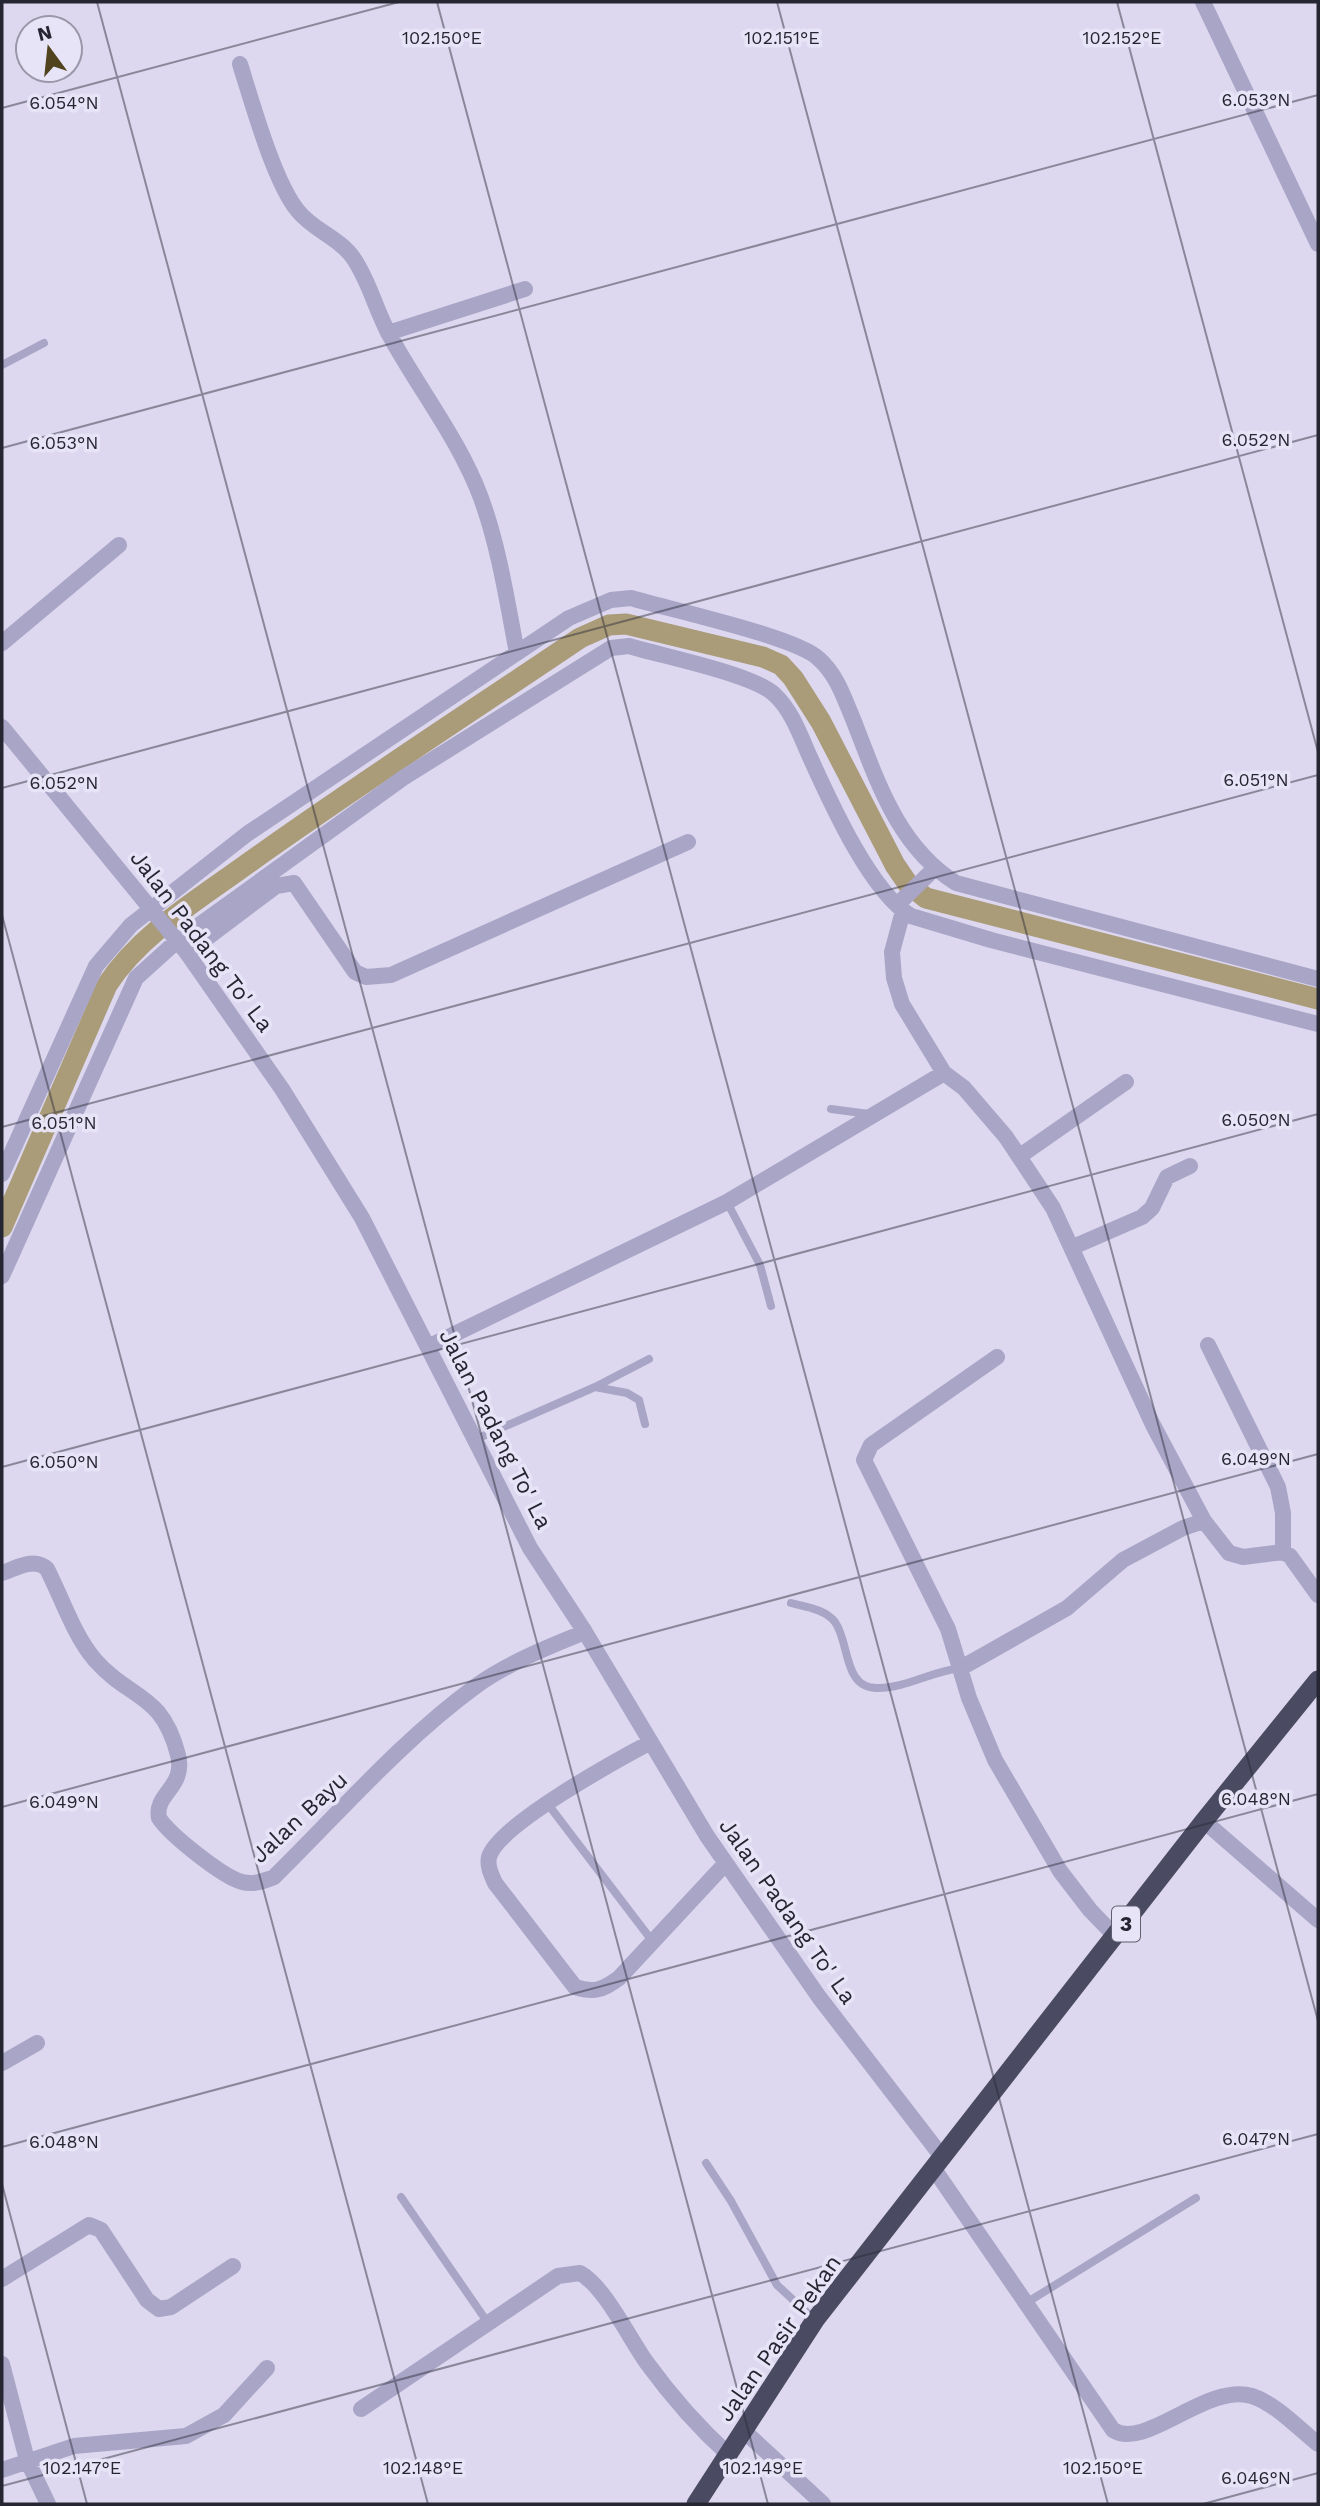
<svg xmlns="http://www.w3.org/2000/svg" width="1320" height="2506" viewBox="0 0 1320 2506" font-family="'Work Sans',sans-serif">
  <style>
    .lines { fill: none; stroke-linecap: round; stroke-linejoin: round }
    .canal { stroke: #aa9c79; stroke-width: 21 }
    .service { stroke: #a9a5c6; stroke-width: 8 }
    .minor { stroke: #a9a5c6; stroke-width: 16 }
    .trunk { stroke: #4a4b63; stroke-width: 19 }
    .ticks { fill: none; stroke: #262632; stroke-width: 2; stroke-opacity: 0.45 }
    .labels { text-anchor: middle; stroke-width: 7; stroke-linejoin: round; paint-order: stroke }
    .shield { fill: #e8e4f7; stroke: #605f6d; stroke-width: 2 }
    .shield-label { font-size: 21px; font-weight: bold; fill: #262632 }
    .street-label { font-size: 23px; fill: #262632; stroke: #e8e4f7 }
    .ticks-label { font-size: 18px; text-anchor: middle; fill: #262632; stroke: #e8e4f7; stroke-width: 7; stroke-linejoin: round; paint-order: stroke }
  </style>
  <rect width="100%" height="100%" fill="#ddd8ef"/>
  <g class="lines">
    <path class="canal" d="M2,1227L107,985C140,934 199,899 247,864C356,786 469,713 580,638L609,625L626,624L763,657L781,665L793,678L821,722L895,865L908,884L926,898L1318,999"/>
    <path class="service" d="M2,365L44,343
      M831,1109L869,1114
      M727,1202L760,1265L771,1306
      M595,1387L627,1393L639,1400L645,1424
      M474,1440L595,1387L649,1359
      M791,1603C806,1607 825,1609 835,1622C850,1643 843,1689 878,1688C906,1688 932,1671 961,1668
      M547,1803L653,1942
      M706,2163L731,2201L777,2285L815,2320
      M401,2197L488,2323
      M1026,2303L1196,2198"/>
    <path class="minor" d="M1203,2L1318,244
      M240,64C252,102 274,182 298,211C314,231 340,238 354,259C370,283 376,311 390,336C419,389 460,441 481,498C499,547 507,601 517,653
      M388,333L525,289
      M2,643L119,545
      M2,727L187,953L282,1089L362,1218L530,1548L585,1632L707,1836L819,1997L943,2158
      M897,905L934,869
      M903,911L892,952L894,978L902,1004L944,1073L964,1088L1006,1137L1053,1208L1153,1425L1204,1521L1229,1553L1243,1557L1283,1552L1290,1556L1318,1595
      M187,953L276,886L294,883L355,972L366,977L391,975L688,842
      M1020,1156L1126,1082
      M2,1174L96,966L131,925L247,834L569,618L611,600L631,598C668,609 797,637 819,659C837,675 844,698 853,719C877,780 897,846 956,883L1318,979
      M1073,1247L1142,1217L1152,1208L1167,1177L1190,1166
      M2,1276L136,978L177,941L403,778L611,648L629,646C661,656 754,674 775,695C792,711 800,735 809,755C829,799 870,892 911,916L991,940L1318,1024
      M1208,1345L1278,1487L1283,1513V1552
      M430,1346L727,1202L944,1073
      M997,1357L871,1445L864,1460L948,1629L969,1698L995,1760L1060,1871L1090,1910L1116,1937
      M2,1573C17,1568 34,1557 47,1569C62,1598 74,1636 95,1660C130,1700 162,1692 178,1755C186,1788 154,1793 159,1818C170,1835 223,1877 242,1882C254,1885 264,1881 274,1877C339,1813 402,1740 476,1686C508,1663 548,1647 585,1632
      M961,1668L1067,1608L1123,1560L1183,1528L1204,1521
      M651,1742C619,1759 498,1825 489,1857C487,1866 491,1874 495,1883L575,1987C594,1993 603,1990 619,1978L725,1864
      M1204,1821L1318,1920
      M2,2063L37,2043
      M934,2169L1113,2430C1145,2451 1207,2382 1252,2396C1276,2404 1298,2428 1318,2444
      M2,2279L89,2225L101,2230L147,2300L159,2309L171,2307L233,2266
      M2,2364L27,2460L48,2504
      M361,2409L558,2276L580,2273C605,2287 629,2338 647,2363C671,2396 698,2427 729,2455
      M744,2431L823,2504
      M2,2470L74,2446L186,2436L224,2415L267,2368"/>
    <path class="trunk" d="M696,2504L815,2320L1204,1821L1318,1680"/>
  </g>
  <path class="ticks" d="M97,2L768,2504M437,2L1108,2504M777,2L1318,2021M1117,2L1318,752M2,108L399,2M2,448L1318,95M2,788L1318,435M2,915L428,2504M2,1127L1318,775M2,1467L1318,1114M2,1807L1318,1454M2,2147L1318,1794M2,2184L87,2504M2,2486L1318,2134M1203,2504L1318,2473"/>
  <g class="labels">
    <rect class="shield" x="1112" y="1906.5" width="28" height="35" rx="5"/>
    <g class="shield-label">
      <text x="1126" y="1931">3</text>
    </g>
    <g class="street-label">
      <text transform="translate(202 941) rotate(53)" y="8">Jalan Padang To' La</text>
      <text transform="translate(496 1429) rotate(63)" y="8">Jalan Padang To' La</text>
      <text transform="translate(299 1817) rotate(-43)" y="8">Jalan Bayu</text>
      <text transform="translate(788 1911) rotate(55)" y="8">Jalan Padang To' La</text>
      <text transform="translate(779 2338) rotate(-55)" y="8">Jalan Pasir Pekan</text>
    </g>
  </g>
  <g class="ticks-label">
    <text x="442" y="44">102.150°E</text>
    <text x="1122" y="44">102.152°E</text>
    <text x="782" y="44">102.151°E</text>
    <text x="1256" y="106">6.053°N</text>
    <text x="64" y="109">6.054°N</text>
    <text x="1256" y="446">6.052°N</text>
    <text x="64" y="449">6.053°N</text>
    <text x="1256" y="786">6.051°N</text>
    <text x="64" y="789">6.052°N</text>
    <text x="1256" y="1126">6.050°N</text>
    <text x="64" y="1129">6.051°N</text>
    <text x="1256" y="1465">6.049°N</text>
    <text x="64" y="1468">6.050°N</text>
    <text x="1256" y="1805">6.048°N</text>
    <text x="64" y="1808">6.049°N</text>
    <text x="1256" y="2145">6.047°N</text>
    <text x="64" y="2148">6.048°N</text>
    <text x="82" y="2474">102.147°E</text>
    <text x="423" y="2474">102.148°E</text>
    <text x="763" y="2474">102.149°E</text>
    <text x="1103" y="2474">102.150°E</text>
    <text x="1256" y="2484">6.046°N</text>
  </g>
  <rect width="1320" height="2506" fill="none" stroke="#262632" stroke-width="7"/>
  <g transform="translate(49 49) rotate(345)"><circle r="33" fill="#e8e4f7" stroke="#9a98a8" stroke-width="2"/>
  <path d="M0-5L12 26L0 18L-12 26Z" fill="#51431e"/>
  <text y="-10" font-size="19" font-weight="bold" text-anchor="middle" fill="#262632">N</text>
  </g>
</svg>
